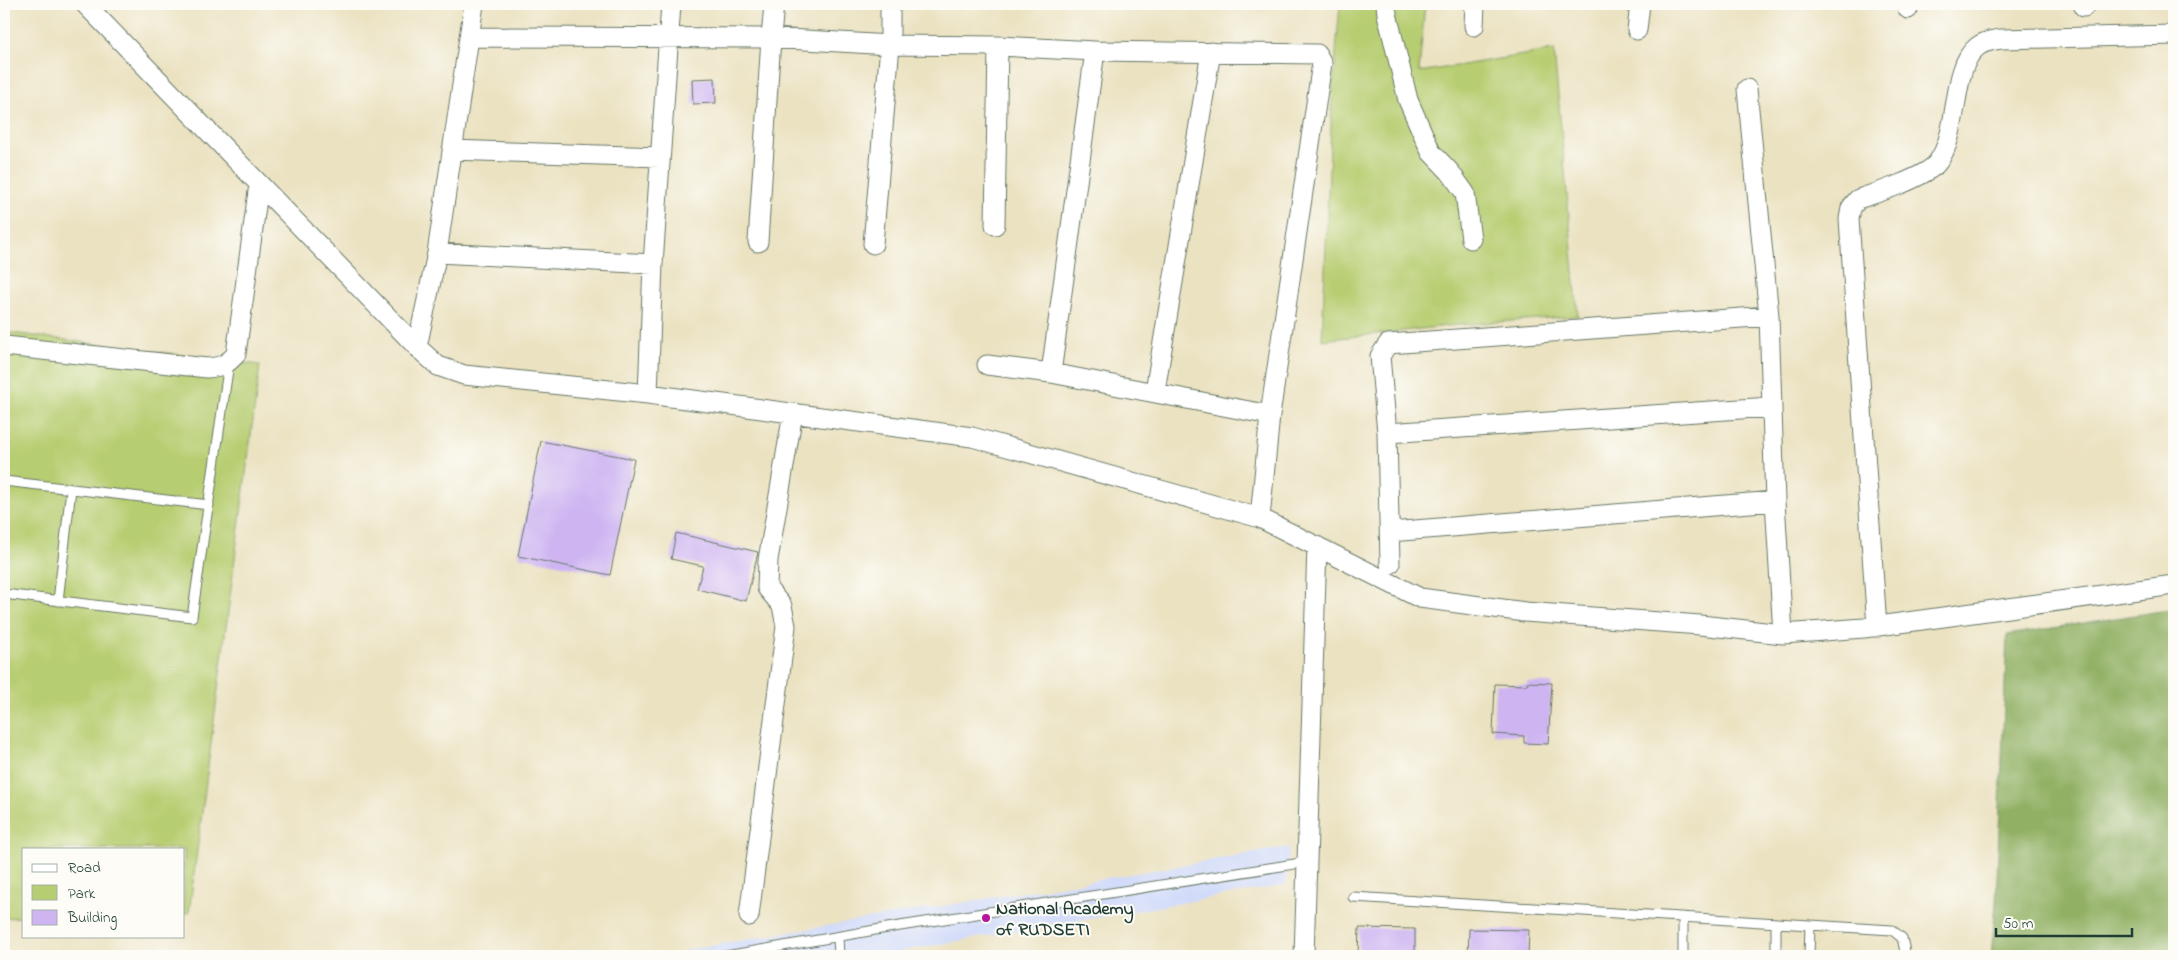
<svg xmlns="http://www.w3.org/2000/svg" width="2178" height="960" viewBox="0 0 2178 960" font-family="'Indie Flower',sans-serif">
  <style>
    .built { fill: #d0daf9 }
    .green { fill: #b7cd71; stroke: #6b8552 }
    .forest { fill: #91b063; stroke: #58764c }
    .building { fill: #ceb5f2 }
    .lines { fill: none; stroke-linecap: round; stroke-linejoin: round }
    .service-casing { stroke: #667765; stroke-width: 11 }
    .minor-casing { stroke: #667765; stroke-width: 21 }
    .service { stroke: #fff; stroke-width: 9 }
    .minor { stroke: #fff; stroke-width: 19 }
    .poi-dot { fill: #b5179e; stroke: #fdfcf7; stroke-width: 2 }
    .labels { text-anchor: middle; stroke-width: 4; stroke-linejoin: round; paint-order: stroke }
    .poi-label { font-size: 18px; font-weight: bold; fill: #1f3d34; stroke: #fdfcf7; text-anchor: start }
  </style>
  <rect width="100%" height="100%" fill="#fdfcf7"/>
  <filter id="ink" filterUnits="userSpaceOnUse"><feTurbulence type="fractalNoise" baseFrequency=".02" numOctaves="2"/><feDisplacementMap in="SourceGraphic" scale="10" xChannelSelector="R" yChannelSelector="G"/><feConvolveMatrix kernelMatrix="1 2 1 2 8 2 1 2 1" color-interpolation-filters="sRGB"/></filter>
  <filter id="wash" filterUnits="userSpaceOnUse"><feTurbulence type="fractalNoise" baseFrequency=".0096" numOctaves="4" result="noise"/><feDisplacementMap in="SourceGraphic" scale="20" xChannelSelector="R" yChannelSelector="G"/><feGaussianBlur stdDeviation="1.12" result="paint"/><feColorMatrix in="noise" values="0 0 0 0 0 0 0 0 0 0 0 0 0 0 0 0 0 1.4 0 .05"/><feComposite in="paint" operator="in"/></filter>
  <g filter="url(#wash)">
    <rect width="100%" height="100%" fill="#ebe2c1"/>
    <path class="built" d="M1289,847L1286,885L901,951V956H685V950Z"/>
    <path class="green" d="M1340,4H1425L1419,72L1554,50L1578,316L1457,325L1322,340L1332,100Z
      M4,332L260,365L189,913H184V849H24V917L4,918Z"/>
    <path class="forest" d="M2174,609V956H1991L1996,903L2007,635Z"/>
    <g id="blocks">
      <path class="building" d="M715,78L716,103L693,104L692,79Z
        M541,441L634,459L610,575L518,556Z
        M676,533L758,552L746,601L697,589L703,566L671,559Z
        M1527,682L1552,683L1548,744L1524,743V736L1493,734L1495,684L1527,685Z
        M1359,928L1415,929V956H1358Z
        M1469,929L1529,930L1528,956H1468Z"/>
    </g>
  </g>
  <g filter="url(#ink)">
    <use href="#blocks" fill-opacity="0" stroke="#667765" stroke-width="1"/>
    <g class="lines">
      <g class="service-casing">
        <path id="service" d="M4,481L209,505
          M4,594L192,617L229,363
          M58,601L71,489
          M1353,897L1810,925
          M838,937L839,956
          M726,956L881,929L1307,862
          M1683,956V917
          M1776,956V923
          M1809,956L1810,925L1892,930L1902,938L1906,956"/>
      </g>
      <g class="minor-casing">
        <path id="minor" d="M85,4L417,347L438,366L464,375L648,394L972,437L1260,518L1420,598L1525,612L1700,625L1783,634L1864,628L2174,585
          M1386,4L1387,14L1408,100L1431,152L1450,172L1465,193L1471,239
          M2084,7V4
          M1908,9V4
          M1474,26L1475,4
          M1637,30L1640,4
          M469,37L771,38L774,4
          M1747,89L1769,316
          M452,150L660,157
          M995,225L998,46
          M758,242L771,38L890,45L998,46L1095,51L1317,54L1322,63L1270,415L1260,518
          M873,244L890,45V4
          M437,253L653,264
          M5,346L207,368C220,367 227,365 236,354L259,184
          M417,347L437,253L474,4
          M987,365L1051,373L1270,415
          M1051,373L1095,51
          M1155,391L1211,52
          M648,394L653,264L671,4
          M1387,433L1770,407
          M1390,532L1775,501
          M1390,564L1387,433L1380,356L1388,344L1769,316L1775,501L1783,634
          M1877,627L1849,219L1851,208L1858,199C1875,194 1926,177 1937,163C1961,133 1950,68 1977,47C1984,41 1993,40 2002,39L2174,35
          M749,916L786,626L782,606L767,588L768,560L793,413
          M1304,956L1317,546"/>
      </g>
      <use href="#service" class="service"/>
      <use href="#minor" class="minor"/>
    </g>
  </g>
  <circle class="poi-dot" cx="986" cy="918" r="5"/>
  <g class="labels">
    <g class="poi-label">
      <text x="996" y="914">National Academy<tspan x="996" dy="21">of RUDSETI</tspan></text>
    </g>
  </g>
  <rect width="2178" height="960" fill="none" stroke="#fdfcf7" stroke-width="20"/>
  <rect x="22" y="848" width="162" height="90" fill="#fdfcf7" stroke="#a4b0a9"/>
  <rect x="32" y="864" width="25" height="8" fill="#ffffff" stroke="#a4b0a9"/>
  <text x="68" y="872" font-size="15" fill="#1f3d34">Road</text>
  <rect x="32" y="885" width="25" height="15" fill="#b7cd71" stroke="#a4b0a9"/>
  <text x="68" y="898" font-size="15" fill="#1f3d34">Park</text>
  <rect x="32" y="910" width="25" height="15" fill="#ceb5f2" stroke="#a4b0a9"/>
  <text x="68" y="922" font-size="15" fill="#1f3d34">Building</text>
  <path d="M1996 928v8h136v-8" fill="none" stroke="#1f3d34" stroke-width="2.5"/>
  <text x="2003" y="928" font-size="15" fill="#1f3d34" stroke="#fdfcf7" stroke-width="4" paint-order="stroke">50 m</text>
</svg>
